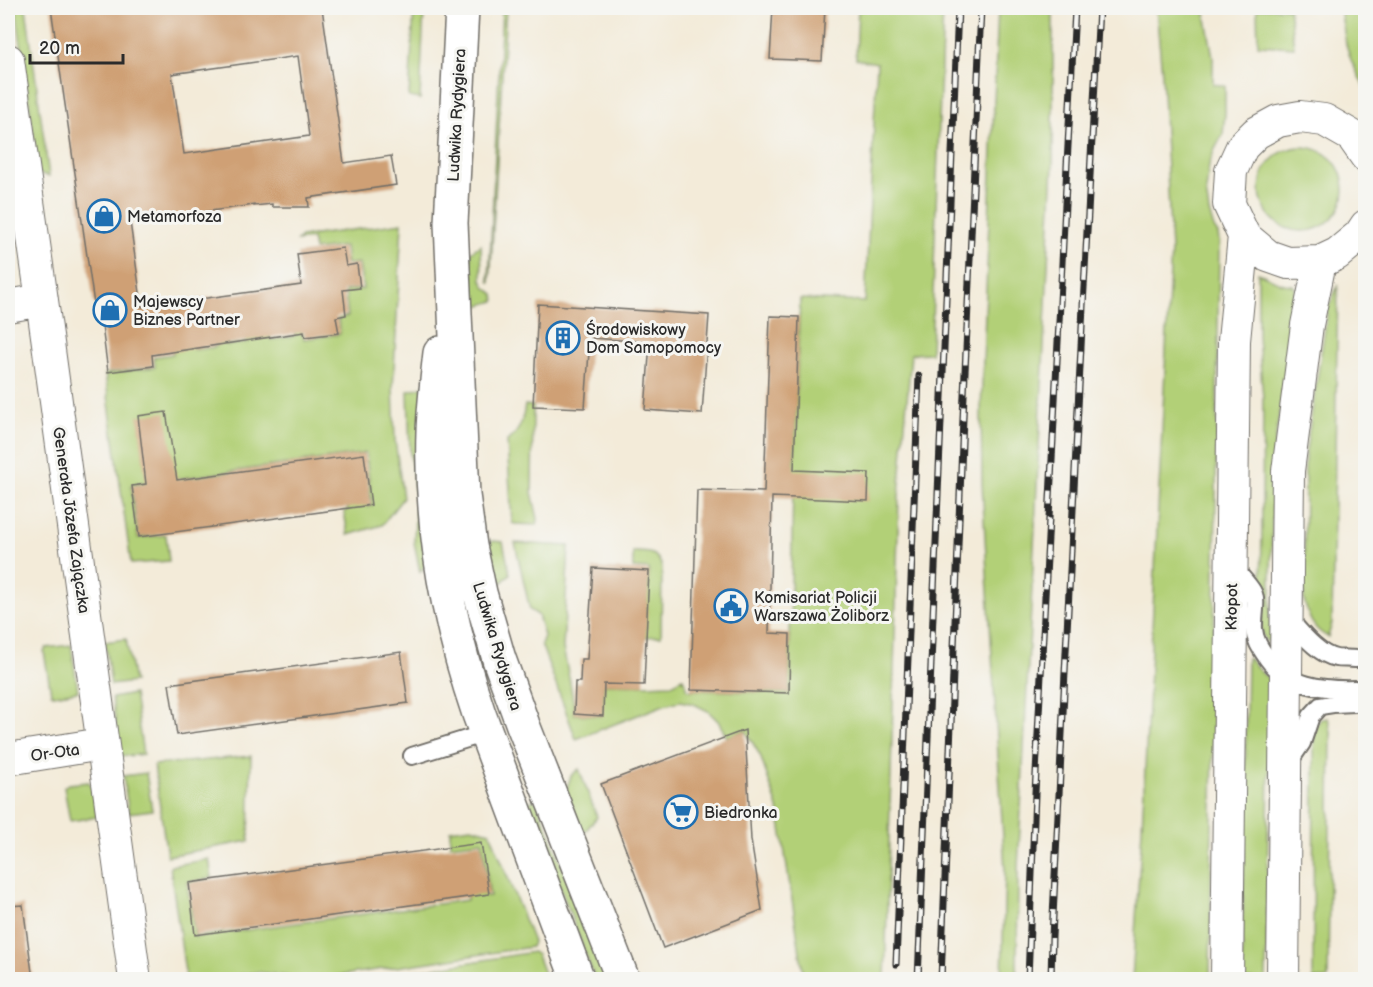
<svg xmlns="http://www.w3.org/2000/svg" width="1373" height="987" viewBox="0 0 1373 987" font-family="'Balsamiq Sans',sans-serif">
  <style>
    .green { fill: #b2d077; stroke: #6e7e51; stroke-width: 1.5 }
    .building { fill: #cfa074; fill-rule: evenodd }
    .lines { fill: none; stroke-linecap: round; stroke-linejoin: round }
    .service-casing { stroke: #716e68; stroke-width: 20 }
    .minor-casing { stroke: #716e68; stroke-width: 34 }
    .tertiary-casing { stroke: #716e68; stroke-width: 36 }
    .service { stroke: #fff; stroke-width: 16 }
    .minor { stroke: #fff; stroke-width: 32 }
    .tertiary { stroke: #fff; stroke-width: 33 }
    .rail-casing { stroke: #2b2b2b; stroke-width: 7 }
    .rail { stroke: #f6f6f2; stroke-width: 4.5; stroke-dasharray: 14; stroke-linecap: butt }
    .labels { text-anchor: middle; stroke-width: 6; stroke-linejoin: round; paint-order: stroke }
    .street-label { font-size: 16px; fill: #2b2b2b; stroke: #f6f6f2 }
    .poi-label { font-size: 16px; fill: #2b2b2b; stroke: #f6f6f2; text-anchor: start }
  </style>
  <rect width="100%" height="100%" fill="#f6f6f2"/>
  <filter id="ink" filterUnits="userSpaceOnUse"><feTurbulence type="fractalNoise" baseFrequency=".0167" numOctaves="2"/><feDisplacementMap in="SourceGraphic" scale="12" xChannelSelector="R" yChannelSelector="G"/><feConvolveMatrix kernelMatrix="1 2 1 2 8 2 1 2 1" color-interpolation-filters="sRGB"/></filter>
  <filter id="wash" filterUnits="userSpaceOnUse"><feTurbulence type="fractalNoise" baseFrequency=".008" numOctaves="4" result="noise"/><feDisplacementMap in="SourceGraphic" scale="24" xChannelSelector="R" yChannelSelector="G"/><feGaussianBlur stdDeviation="1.35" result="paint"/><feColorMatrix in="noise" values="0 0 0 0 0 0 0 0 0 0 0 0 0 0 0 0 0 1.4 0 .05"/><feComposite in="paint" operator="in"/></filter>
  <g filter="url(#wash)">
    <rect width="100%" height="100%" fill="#f3ebd9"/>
    <path class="green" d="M16,8H26L49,176L39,174Z
      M414,8H424L420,99L409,97Z
      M502,8H506L490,282L489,281Z
      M858,8H943L931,353L911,354L899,495L885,979H804L778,808L760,755L745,730L727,737L718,721L708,711L694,704L680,701L664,705L576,739L541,644L544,636L538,615L530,610L515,543L569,546L563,648L570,682L574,708V714L602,716L604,684L644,685L672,684L683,678L688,690L789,693L793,486L800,299L865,302L877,63L856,59Z
      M998,8H1053V164L1018,869L1017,980L1002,979L1005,870L988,591L982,483L981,409Z
      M1156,8H1204L1213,57V84L1225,86V113L1223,134L1214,151L1209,165L1206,191L1209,212L1214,228L1218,234L1219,241L1210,979H1132L1142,829L1171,250L1162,74Z
      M1257,8H1289L1294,47L1258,45Z
      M1340,8H1365V89L1351,60L1346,44Z
      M1260 189a42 42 0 1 1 84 0a42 42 0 1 1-84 0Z
      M402,223L393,388L395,440L403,498L382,525L348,535L344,511L348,510V506L366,503L367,507L372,506L366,453L131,485L138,538L166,535L169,561L131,564L105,374L155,367L154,357L173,354L172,346L192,343L194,350L216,347V339L226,338L227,345L246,343V337L270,334L271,340L295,336L294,331L301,329L304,339L340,334L338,319L348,316L345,291L363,289L359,263L347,264L345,246L314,250L312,239L297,241L301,237Z
      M481,245L482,280L485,287L494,294L495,301L471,308V252Z
      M1258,273C1271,277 1277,285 1293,285L1295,288L1288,352L1273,456L1270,639L1266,642L1262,633L1261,625L1263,398L1258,337Z
      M1338,285L1332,623L1328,637C1312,629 1308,616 1304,600L1305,457L1328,309Z
      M424,386L427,563L420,572L414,542L416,500L410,453L408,391Z
      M525,405L533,406L532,492L538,519L537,525L515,524L512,523L507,441C520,432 523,420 525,405Z
      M493,541L503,542L510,574L496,588L485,546Z
      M633,552C648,552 658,551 662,568L661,636L645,637L649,569L633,568Z
      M126,639L134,682L111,685L105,642Z
      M71,645L78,691L54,695L51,693L44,652L46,648Z
      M1247,658L1250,659L1261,672L1270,680L1266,979L1242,980Z
      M134,694L143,754L121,757L112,698Z
      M1328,718L1331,732L1328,979H1313L1314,733L1317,725L1321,719Z
      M251,756L249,841L167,856L154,765Z
      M579,769L597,817L582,835L566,790L571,776Z
      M146,773L152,810L129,813L123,776Z
      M89,782L91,786L97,817L70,821L64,787L68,784Z
      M533,800L537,802L607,979H595L529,805L530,802Z
      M471,827L490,832L533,942L531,947L316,979H306L258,972L213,979H186L170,866L209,859L212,878L187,882L195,937L467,900V895L484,892L485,896H490L482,841L450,845V830Z
      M533,952L537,955L546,979H366Z"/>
    <g id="blocks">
      <path class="building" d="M51,8H95L96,11L120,8H322L344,163L391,156L396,185L308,198L309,207H272V204L254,206V205L130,222L142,307L301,285L297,254L343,248L346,266L357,264L360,288L343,290L346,315L336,317L339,333L305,337L304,332L152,355L153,366L108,372L99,303L94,304ZM298,56L309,136L184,154L172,74Z
        M773,8H825L822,61L770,59Z
        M538,304L709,315L702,414L645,410L650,342L590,338L585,408L533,406Z
        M770,316L799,317L794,470L869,473L868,501L772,497L769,633L790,634L789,693L691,690L697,490L764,492Z
        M166,412L177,480L364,454L371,505L139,537L132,486L146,484L138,416Z
        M593,568L649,571L644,685L604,684L603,716L574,714L575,682H580L581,659H587Z
        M401,652L408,703L177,735L169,684Z
        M745,730L751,840L762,910L663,948L601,784Z
        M481,843L489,894L195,935L189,883Z
        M23,905L33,980H8V906Z"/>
    </g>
  </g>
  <g filter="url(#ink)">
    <use href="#blocks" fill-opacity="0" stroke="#716e68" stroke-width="1.5"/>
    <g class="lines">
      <g class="service-casing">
        <path id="service" d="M1233,567C1239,575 1248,583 1253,592C1258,600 1253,619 1254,629C1255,641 1261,649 1267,658C1287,686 1323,690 1355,689
          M1288,618C1300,631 1318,655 1336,658C1342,659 1349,658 1356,659
          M412,756L486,733
          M1289,762L1302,743L1311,716L1320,706L1333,704L1355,703"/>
      </g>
      <g class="minor-casing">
        <path id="minor" d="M8,60L48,343L135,980
          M1366,156L1352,136L1324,120L1300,117L1278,121L1256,133L1242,147L1231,171L1229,204L1244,236L1268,256L1288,263L1320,262L1337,254L1360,235L1366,226
          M8,306L42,300
          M8,759L102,744
          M1227,980L1234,341L1244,236
          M1283,980L1288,471L1307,325L1320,262"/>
      </g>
      <g class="tertiary-casing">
        <path id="tertiary" d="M462,8L451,223L463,495L470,546L480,593L499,659L523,725L623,980
          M440,353C437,379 434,405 433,431C430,527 448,623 479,714L578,980"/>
      </g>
      <use href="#service" class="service"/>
      <use href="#minor" class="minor"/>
      <use href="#tertiary" class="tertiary"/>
      <g class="rail-casing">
        <path id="rail" d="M896,964L919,376
          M918,980L958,8
          M941,980L963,418L981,8
          M1028,980L1035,793L1075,8
          M1051,980L1052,937L1083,306L1099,8"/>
      </g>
      <use href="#rail" class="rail"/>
    </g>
  </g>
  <defs>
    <g id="shop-ring" transform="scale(1.725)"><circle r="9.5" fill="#f6f6f2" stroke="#1f6fb2" stroke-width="1.5"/><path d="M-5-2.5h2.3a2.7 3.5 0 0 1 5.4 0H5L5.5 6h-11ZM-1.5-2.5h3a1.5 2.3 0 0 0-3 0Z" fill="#1f6fb2"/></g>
    <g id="building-ring" transform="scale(1.725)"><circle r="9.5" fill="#f6f6f2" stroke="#1f6fb2" stroke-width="1.5"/><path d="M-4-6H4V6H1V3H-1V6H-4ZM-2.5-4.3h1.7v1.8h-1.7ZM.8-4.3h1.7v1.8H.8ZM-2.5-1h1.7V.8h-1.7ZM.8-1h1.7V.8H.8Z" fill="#1f6fb2"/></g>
    <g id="civic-ring" transform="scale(1.725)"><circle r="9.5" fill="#f6f6f2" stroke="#1f6fb2" stroke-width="1.5"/><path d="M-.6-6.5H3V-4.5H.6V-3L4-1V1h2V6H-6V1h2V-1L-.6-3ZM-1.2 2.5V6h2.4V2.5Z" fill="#1f6fb2"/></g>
    <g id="supermarket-ring" transform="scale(1.725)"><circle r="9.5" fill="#f6f6f2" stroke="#1f6fb2" stroke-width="1.5"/><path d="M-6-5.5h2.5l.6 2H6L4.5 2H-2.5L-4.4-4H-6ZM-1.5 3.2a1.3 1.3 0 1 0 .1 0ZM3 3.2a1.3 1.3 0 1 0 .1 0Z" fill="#1f6fb2"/></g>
  </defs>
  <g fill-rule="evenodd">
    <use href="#shop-ring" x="104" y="216"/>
    <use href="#shop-ring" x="110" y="310"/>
    <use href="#building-ring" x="563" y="338"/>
    <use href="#civic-ring" x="731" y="606"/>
    <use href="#supermarket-ring" x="681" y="812"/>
  </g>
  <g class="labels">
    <g class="street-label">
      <text transform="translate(456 115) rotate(-87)" y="6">Ludwika Rydygiera</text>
      <text transform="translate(72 520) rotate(82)" y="6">Generała Józefa Zajączka</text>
      <text transform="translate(1231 607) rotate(-89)" y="6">Kłopot</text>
      <text transform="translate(498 646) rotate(73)" y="6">Ludwika Rydygiera</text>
      <text transform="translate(55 752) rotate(-8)" y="6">Or-Ota</text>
    </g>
    <g class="poi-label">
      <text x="127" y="222">Metamorfoza</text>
      <text x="133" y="307">Majewscy<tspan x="133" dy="18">Biznes Partner</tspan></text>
      <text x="586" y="335">Środowiskowy<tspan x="586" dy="18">Dom Samopomocy</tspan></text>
      <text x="754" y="603">Komisariat Policji<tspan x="754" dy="18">Warszawa Żoliborz</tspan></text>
      <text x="704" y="818">Biedronka</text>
    </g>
  </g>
  <rect width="1373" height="987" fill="none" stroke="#f6f6f2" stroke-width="30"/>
  <path d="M30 54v9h93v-9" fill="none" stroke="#2b2b2b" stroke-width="3"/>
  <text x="39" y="54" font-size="18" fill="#2b2b2b" stroke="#f6f6f2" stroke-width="4.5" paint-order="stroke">20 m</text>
</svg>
